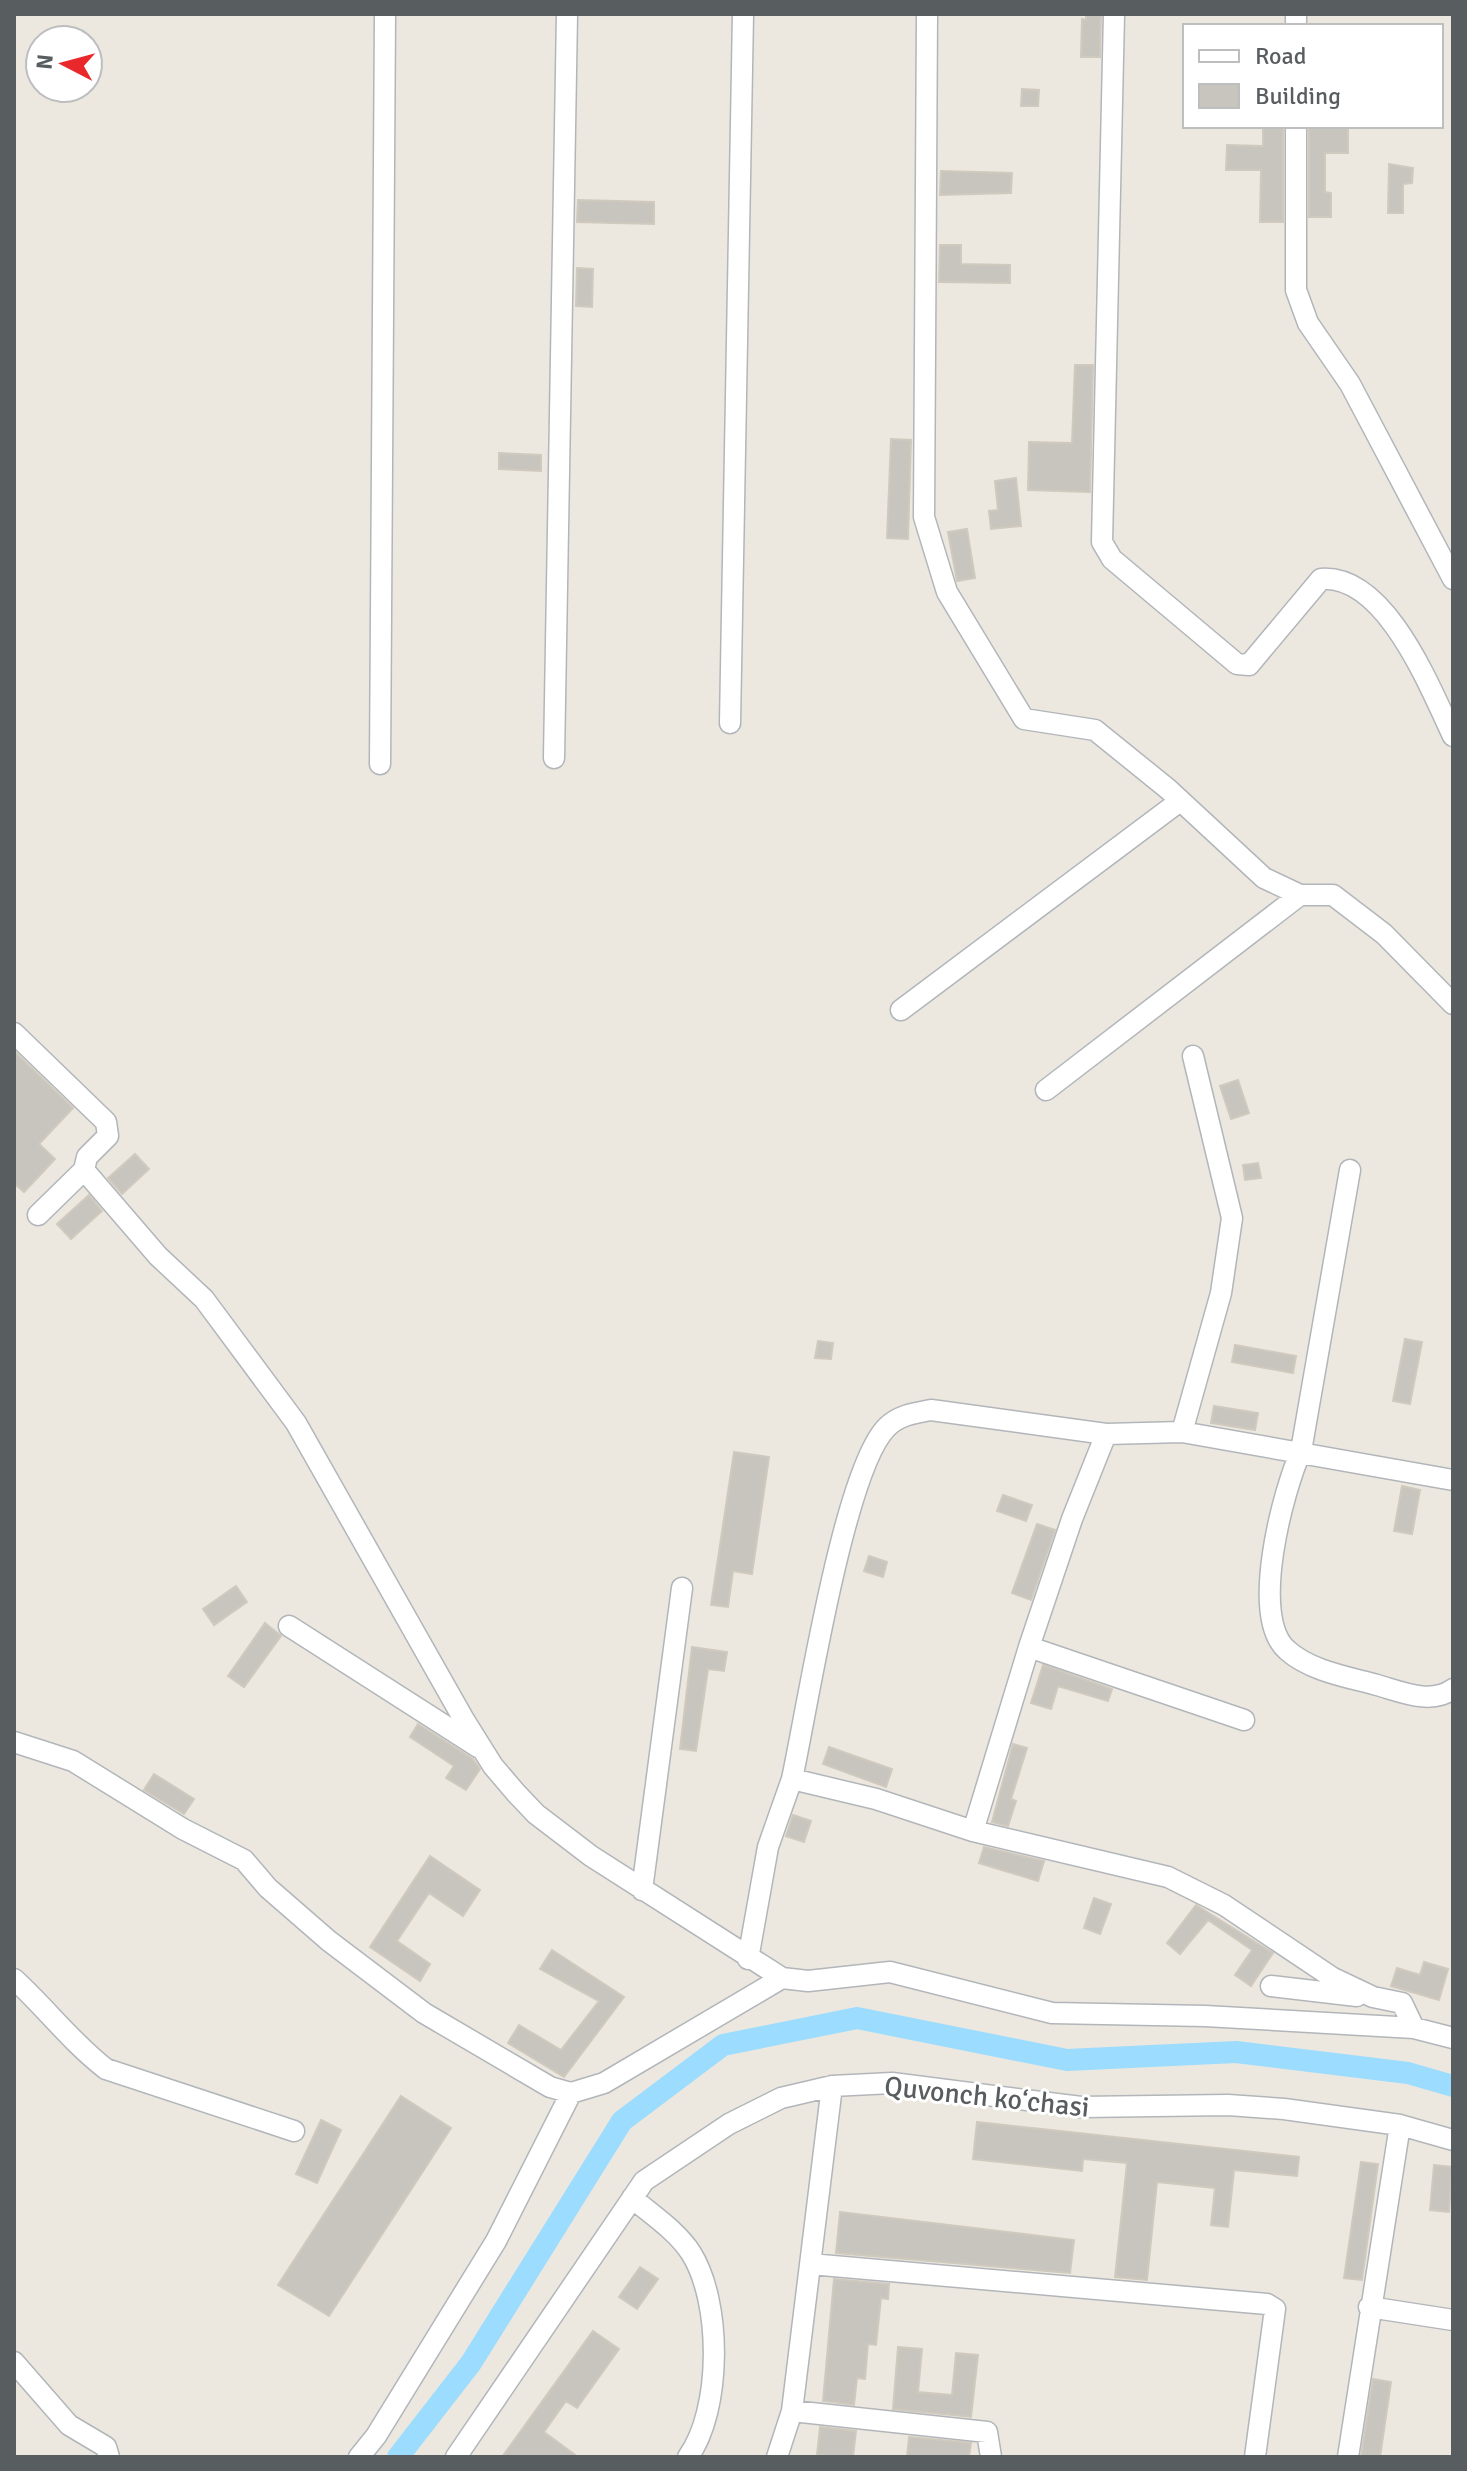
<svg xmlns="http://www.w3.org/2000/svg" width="1467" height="2471" viewBox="0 0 1467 2471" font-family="Signika,sans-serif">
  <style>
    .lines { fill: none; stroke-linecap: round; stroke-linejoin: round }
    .canal { stroke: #9cdcff; stroke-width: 22 }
    .building { fill: #c8c5be; stroke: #d0c9be; stroke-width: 2 }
    .minor-casing { stroke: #b2b6ba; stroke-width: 23 }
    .minor { stroke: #fff; stroke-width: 20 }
    .labels { text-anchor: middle; stroke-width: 6; stroke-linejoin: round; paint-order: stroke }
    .street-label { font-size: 28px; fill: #585d60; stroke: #fff }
  </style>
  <rect width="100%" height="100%" fill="#ece8df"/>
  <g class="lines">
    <path class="canal" d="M398,2457L471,2363L622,2121L723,2045L857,2018L1067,2060L1236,2052L1408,2073L1453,2086"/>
  </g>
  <path class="building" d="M1086,14H1101L1100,57H1081L1082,19L1086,20Z
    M1022,89L1039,90L1038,106H1021Z
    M1263,126H1283V222H1260L1261,170H1226L1227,145L1263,146Z
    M1309,126H1348V153H1325V192L1331,193V217H1309Z
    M1389,164L1413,168L1412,183L1403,184V213H1388Z
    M941,171L1012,173L1011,193L940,195Z
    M578,200L654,202V224L577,222Z
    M940,245H961V264L1010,265V283L939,282Z
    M577,268L593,269L592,307L576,306Z
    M1075,365H1093L1090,492L1028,490L1029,442L1072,443Z
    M891,439L911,440L908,539L887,538Z
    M499,453L541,455V471L499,469Z
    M1016,478L1021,526L991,529L989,511L998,510L995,481Z
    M967,529L975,578L957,581L948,532Z
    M14,1051L73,1108L39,1144L55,1159L24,1192L14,1183Z
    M1238,1080L1249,1113L1231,1119L1220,1086Z
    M135,1154L149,1169L122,1194L108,1178Z
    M1258,1163L1261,1178L1245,1180L1243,1165Z
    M89,1195L102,1211L71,1239L57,1224Z
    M1405,1339L1422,1342L1410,1404L1393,1401Z
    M818,1341L833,1343L831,1359L815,1358Z
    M1235,1345L1296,1356L1293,1373L1232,1362Z
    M1214,1406L1258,1413L1255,1430L1211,1423Z
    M734,1452L769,1457L752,1574L733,1571L728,1607L711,1605Z
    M1402,1486L1420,1490L1412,1534L1394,1531Z
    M1003,1495L1032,1505L1026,1521L997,1511Z
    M1037,1524L1055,1530L1031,1600L1012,1593Z
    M869,1556L887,1562L883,1577L864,1571Z
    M236,1586L247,1602L214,1625L203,1609Z
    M265,1623L281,1636L244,1687L228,1676Z
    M692,1647L727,1652L724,1671L708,1669L696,1751L680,1749Z
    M1043,1665L1112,1689L1108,1701L1058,1686L1051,1709L1031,1703Z
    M418,1724L473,1759L480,1769L466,1790L446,1778L454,1766L410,1737Z
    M1013,1744L1027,1748L1011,1799L1016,1801L1008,1826L992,1822Z
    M829,1747L892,1769L886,1787L823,1764Z
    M154,1774L194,1799L184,1814L144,1790Z
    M793,1815L811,1821L804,1842L786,1836Z
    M984,1847L1044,1861L1038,1881L979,1863Z
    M430,1856L480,1890L463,1916L429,1893L397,1941L430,1964L420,1981L370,1947Z
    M1094,1898L1111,1904L1100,1934L1084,1928Z
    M1196,1905L1273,1953L1251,1986L1235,1975L1252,1950L1208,1920L1180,1954L1167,1943Z
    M552,1950L624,1997L564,2077L508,2043L519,2025L561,2050L599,2001L540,1969Z
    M1424,1962L1448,1969L1439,2000L1391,1986L1397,1968L1420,1975Z
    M401,2096L451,2128L329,2316L278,2285Z
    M321,2120L341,2130L317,2183L296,2174Z
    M977,2122L1299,2157L1297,2176L1234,2170L1228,2227L1211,2225L1215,2188L1157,2182L1147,2280L1115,2277L1127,2163L1083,2159L1082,2171L973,2159Z
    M1361,2162L1378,2164L1362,2280L1344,2278Z
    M1434,2165L1452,2167L1449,2212L1430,2210Z
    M840,2212L1074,2240L1070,2273L836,2253Z
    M640,2267L658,2279L637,2309L619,2297Z
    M834,2279L889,2284L888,2299L881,2298L876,2345L868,2344L865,2379L857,2378L854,2405L823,2401Z
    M593,2331L619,2349L577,2408L566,2401L544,2432L578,2457H502Z
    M898,2347L922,2349L918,2392L952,2395L956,2353L978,2355L971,2417L893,2409Z
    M1373,2379L1391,2382L1380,2457H1361Z
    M820,2427L856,2431L853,2457L817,2455Z
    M909,2437L971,2443L969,2457H907Z"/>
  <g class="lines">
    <g class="minor-casing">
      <path id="minor" d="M927,14L924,517L947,592L1024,719L1095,730L1168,789L1264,878L1300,895H1333L1384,934L1453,1004
        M1114,14L1102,542L1112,559L1237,664L1249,665L1321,579C1386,574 1430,688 1453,736
        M1296,26V14
        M1296,126V290L1308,323L1350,384L1453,579
        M730,723L743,14
        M554,758L567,14
        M380,764L385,14
        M901,1010L1180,801
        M14,1033L106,1122L108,1136L87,1157L84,1170L158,1256L204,1299L296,1423L463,1718L493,1766L516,1793L536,1814L591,1856L782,1978L808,1981L890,1972L1052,2013L1205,2016L1414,2028L1453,2038
        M1046,1090L1300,895
        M1350,1170L1301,1451C1283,1491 1249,1617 1287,1650C1310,1671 1348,1677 1377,1685C1402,1692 1431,1705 1453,1689
        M38,1215L84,1170
        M1182,1432L1453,1480
        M289,1626L478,1747
        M1029,1647L1244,1720
        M14,1742L73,1761L183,1829L244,1860L268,1888L329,1941L424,2013L550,2087L571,2093L604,2083L782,1978
        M792,1779C807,1710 844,1469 887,1427C899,1415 915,1413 931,1410L1106,1434
        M973,1831L1168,1877L1224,1905L1333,1978L1373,1997L1402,2003L1414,2028
        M642,1890L682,1588
        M748,1959L768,1847L792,1779L876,1799L973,1831L1029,1647L1072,1519L1106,1434L1182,1432L1221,1293L1232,1218L1193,1056
        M14,1979C46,2008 72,2043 106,2069L294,2131
        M1271,1986L1357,1996
        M632,2198C651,2214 677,2231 691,2253C722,2302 722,2410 688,2457
        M810,2264L1267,2304L1275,2309L1255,2457
        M1369,2307L1453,2320
        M14,2362L69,2425L106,2447L109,2457
        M792,2411L987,2432L991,2457
        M359,2457L376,2436L496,2241L571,2093
        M456,2457L644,2181L729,2124L781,2098L832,2086L892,2083L1081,2107L1228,2105L1284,2109L1400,2125L1453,2140
        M777,2457L792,2411L832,2086
        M1348,2457L1400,2125"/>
    </g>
    <use href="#minor" class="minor"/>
  </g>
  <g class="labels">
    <g class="street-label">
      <text transform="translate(987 2096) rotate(6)" y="10">Quvonch koʻchasi</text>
    </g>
  </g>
  <rect width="1467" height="2471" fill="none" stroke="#585d60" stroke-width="32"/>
  <rect x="1183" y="24" width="260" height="104" fill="#ffffff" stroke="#bcbebf" stroke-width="2"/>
  <rect x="1199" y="50" width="40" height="12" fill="#ffffff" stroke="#bcbebf" stroke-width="2"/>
  <text x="1255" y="64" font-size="24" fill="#585d60">Road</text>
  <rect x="1199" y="84" width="40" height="24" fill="#c8c5be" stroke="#bcbebf" stroke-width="2"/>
  <text x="1255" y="104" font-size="24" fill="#585d60">Building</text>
  <g transform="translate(64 64) rotate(276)"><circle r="38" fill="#ffffff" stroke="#bcbebf" stroke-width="2"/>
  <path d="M0-6L14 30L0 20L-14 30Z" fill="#e8282a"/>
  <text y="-12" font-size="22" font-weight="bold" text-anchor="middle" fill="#585d60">N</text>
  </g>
</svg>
